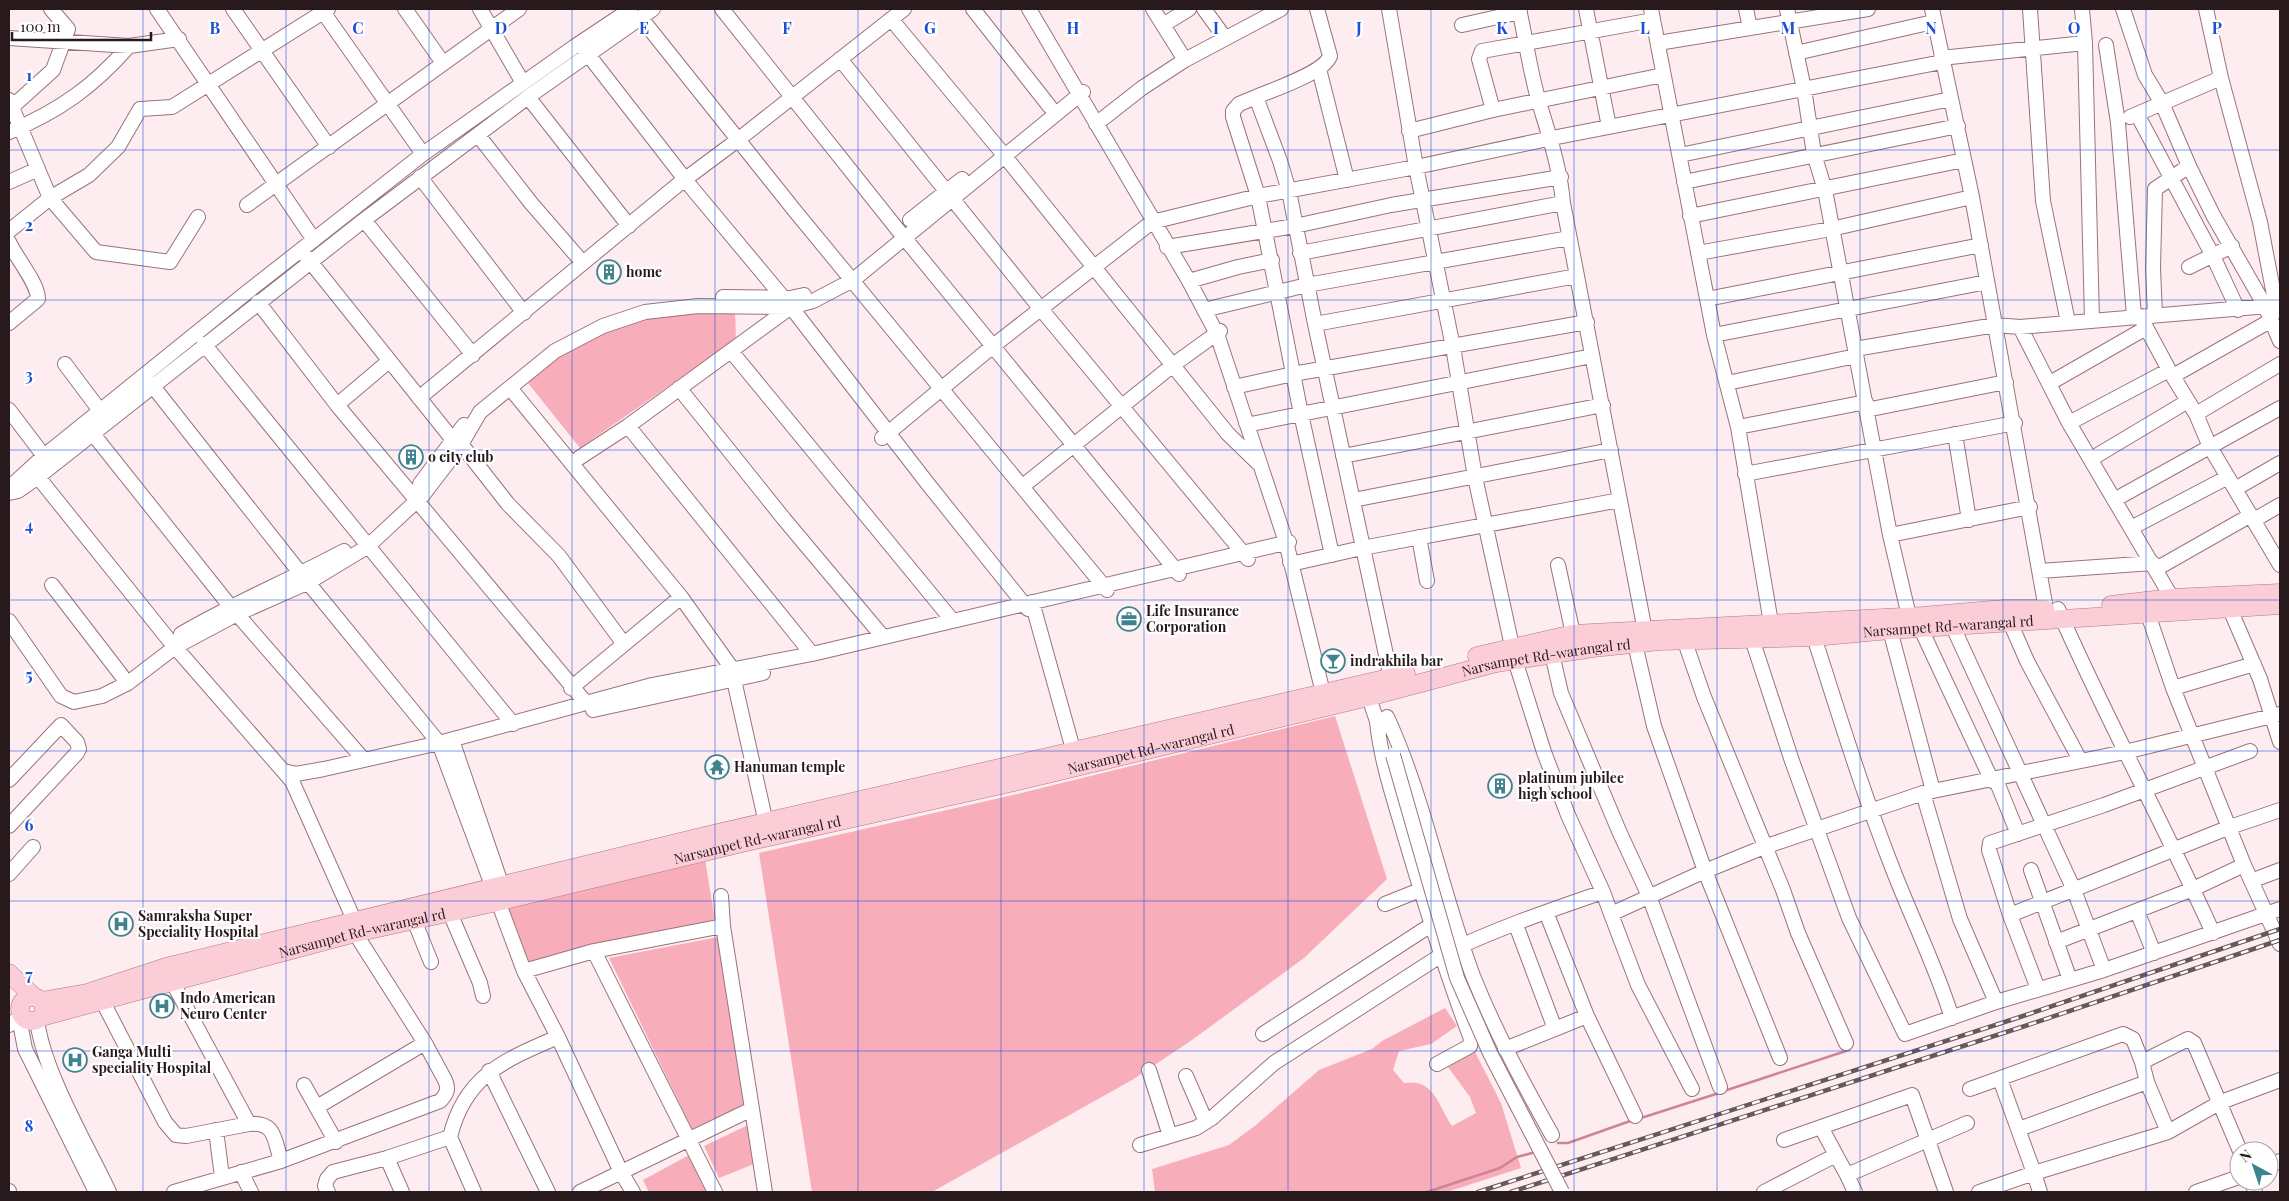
<svg xmlns="http://www.w3.org/2000/svg" width="2289" height="1201" viewBox="0 0 2289 1201" font-family="'Playfair Display',serif">
  <style>
    .green { fill: #f8adbb }
    .lines { fill: none; stroke-linecap: round; stroke-linejoin: round }
    .stream { stroke: #ce8593; stroke-width: 2.5 }
    .minor-casing { stroke: #98747a; stroke-width: 16 }
    .major-casing { stroke: #af7883; stroke-width: 19 }
    .minor { stroke: #fff; stroke-width: 14 }
    .major { stroke: #fbcdd6; stroke-width: 18 }
    .rail-casing { stroke: #67585a; stroke-width: 4.5 }
    .rail { stroke: #fff; stroke-width: 2.5; stroke-dasharray: 8; stroke-linecap: butt }
    .minor-bridge-casing { stroke: #98747a; stroke-width: 16; stroke-linecap: butt }
    .minor-bridge { stroke: #fff; stroke-width: 14 }
    .grid { fill: none; stroke: #1d4ed8; stroke-width: 1; stroke-opacity: 0.55 }
    .labels { text-anchor: middle; stroke-width: 4.5; stroke-linejoin: round; paint-order: stroke }
    .poi-label { font-size: 14px; font-weight: bold; fill: #281a1c; stroke: #fff; text-anchor: start }
    .street-label { font-size: 14px; fill: #281a1c; stroke: #fff }
    .grid-label { font-size: 16px; text-anchor: middle; font-weight: bold; fill: #1d4ed8; stroke: #fff; stroke-width: 4.5; stroke-linejoin: round; paint-order: stroke }
  </style>
  <rect width="100%" height="100%" fill="#feedf0"/>
  <path class="green" d="M695,310L735,311L736,339L580,448L528,383L572,345L649,315Z
    M1335,716L1387,879L1304,958L1192,1040L1132,1080L932,1192H812L759,853L1013,795Z
    M705,859L715,921L526,963L502,908Z
    M718,937L745,1104L692,1129L609,958Z
    M1445,1008L1457,1026L1431,1044L1399,1051L1393,1070L1404,1083C1434,1078 1438,1105 1452,1126L1476,1113L1470,1097L1448,1067L1474,1050L1501,1103L1521,1168L1447,1192H1155L1152,1169L1229,1145L1256,1125L1319,1070L1372,1049L1382,1041Z
    M748,1125L754,1164L719,1178L704,1146Z
    M691,1154L709,1190L703,1192H649L643,1180Z"/>
  <g class="lines">
    <path class="stream" d="M1724,1091L1849,1050
      M1638,1119L1719,1093
      M1558,1143H1568L1633,1120
      M1427,1192L1500,1168L1517,1157L1532,1153"/>
    <g class="minor-casing">
      <path id="minor" d="M157,9L314,240
        M233,9L329,147
        M321,9L423,154
        M405,9L443,63
        M480,9L523,83
        M722,9L898,230L1179,574
        M973,9L1050,107
        M1029,9L1189,281L1217,334L1286,542L1323,693
        M1153,9L1185,60
        M1204,9L1225,38
        M1317,9L1330,56C1324,73 1274,89 1256,97L1280,161L1289,191L1315,324L1391,678
        M1389,9L1416,167L1453,347L1475,477L1515,660L1544,752L1568,815L1603,892
        M1519,9C1526,40 1530,72 1539,102C1549,136 1560,167 1563,203L1645,631
        M1586,9L1609,127
        M1651,9L1714,335L1738,427L1771,623
        M1746,9L1750,28
        M1787,9L1804,89L1814,154L1825,190L1890,535L1909,616
        M1932,9L1972,197L2046,609
        M2030,9L2043,201L2068,322
        M2082,9L2085,43L2092,320
        M2123,9L2145,75L2162,103L2189,166L2213,215L2265,306L2280,341
        M641,18L795,211L1107,590
        M891,19L999,149L1228,434L1258,463
        M1163,25L1189,9
        M1462,25L1520,12
        M9,38L129,46L179,39
        M1658,43L1868,9
        M2106,45L2118,123L2134,316
        M583,48L691,187L791,307L928,484L1028,609
        M1796,53L1933,22
        M1941,58L2085,43
        M840,59L1036,303L1248,559
        M1319,69L1347,180
        M528,97L629,226
        M1256,97L1239,104L1233,111V117L1258,196L1301,414L1332,555
        M9,100L50,198L96,252L170,262L198,217
        M12,107L53,70L68,29L51,9
        M1493,110L1479,59L1482,51L1653,20
        M2137,114L2213,256L2238,310
        M2130,117L2221,78
        M1096,124L1142,88L1185,60L1281,9
        M1409,131L1493,110L1663,75
        M9,132C59,111 93,87 129,46
        M478,135L531,203L583,263
        M1680,155L1951,99
        M420,177L524,313
        M9,182L38,169
        M1684,182L1958,126
        M247,205L519,9
        M1690,216L1964,160
        M364,220L473,355
        M910,220L962,179
        M9,231L50,198L89,175L118,147L140,109L172,107L328,9
        M9,242C16,258 38,283 38,299L9,323
        M1167,247L1295,226L1391,205L1561,177
        M1300,253L1563,203
        M1698,253L1831,229L1972,197
        M305,255L457,445
        M2189,267L2232,246
        M1189,281L1238,267L1272,260
        M723,297L790,298L804,295
        M1707,299L1981,245
        M258,302L337,405L586,703
        M1204,310L1307,285L1569,238
        M2155,315L2153,268L2155,189L2189,166
        M2140,316L2169,370L2196,414L2210,447L2280,565
        M1315,324L1577,276
        M2020,327L2069,423L2172,598
        M1714,335L1987,282
        M204,344L513,724
        M1855,349L1995,325L2020,327L2280,305
        M731,351L952,620
        M65,364L101,412
        M2173,376L2270,321L2276,306L2260,222L2221,78L2206,9
        M148,380L301,574L439,743L524,971
        M1727,383L1856,356
        M2050,383L2146,328
        M1234,387L1293,374L1587,322
        M510,388L681,597L733,670L734,680L766,823
        M679,388L784,519L883,637
        M419,398L680,183L739,139L904,9
        M337,405L389,361
        M9,410L44,456
        M1866,410L2006,382
        M2196,414L2280,364
        M1246,423L1251,424L1592,356
        M2069,423L2169,370
        M628,426L812,654
        M1738,427L1866,402
        M93,434L230,606L364,760
        M1955,434L1969,520
        M882,438L993,346L1152,222L1258,196L1416,167L1552,138L1942,62
        M461,444L508,504L559,556L624,644
        M1343,456L1603,405
        M579,458L628,426L784,312
        M2091,459L2188,401
        M1745,474L2015,423
        M38,477L169,640L291,780
        M420,484L464,425
        M1023,486L1173,365L1220,331
        M9,488L44,456L246,293L423,154L574,47L631,9
        M2235,489L2280,463
        M9,493L18,491L38,477L364,220L528,97L653,9
        M1353,500L1611,450
        M2114,500L2280,408
        M2254,520L2280,505
        M2131,528L2228,477
        M1890,535L2030,507
        M1419,537L1427,581
        M1290,562L1295,563L1362,548L1620,500
        M1558,565L1573,634
        M2156,569L2251,515
        M2040,571L2153,563
        M52,585L122,676
        M1032,602L1076,760
        M2058,609C2106,719 2164,824 2213,933
        M2230,609L2260,679L2280,742
        M9,621L61,696L74,702L102,696L128,683L175,647L237,614L309,582L367,547L423,495L459,448L480,412L555,351L603,326L645,312L698,306L791,307L813,301L853,280L1083,92
        M2010,622L2027,661L2080,760
        M1953,627L2074,890L2104,970
        M1921,629L1992,781
        M1890,630L1933,791
        M181,634C234,603 290,580 344,551
        M1814,637C1839,714 1862,791 1892,867C1911,917 1936,966 1952,1018
        M1752,639L1792,761L1849,918L1905,1034L1996,1002L2104,970L2280,909
        M1685,642L1704,697L1783,890L1798,933L1846,1043
        M1635,644L1654,726L1705,871L1780,1058
        M1552,654L1561,693L1619,831L1649,896L1720,1087
        M571,688L681,597
        M2173,688L2254,664
        M1366,689L1380,730
        M593,710L763,673
        M1387,717C1425,800 1441,891 1473,976C1495,1031 1523,1083 1552,1135
        M1377,722C1381,761 1394,799 1405,837C1425,905 1446,972 1471,1039L1470,1046L1437,1064
        M454,746L504,892
        M9,780L61,725L77,742L79,749L77,753L9,826
        M1996,780L2018,834
        M1923,793L1960,919L1996,1002
        M2244,865L2280,944
        M2031,870L2070,980
        M9,874L33,847
        M2251,881L2280,870
        M1385,904L1420,890
        M2137,911L2154,953
        M1546,912L1587,1016L1635,1116
        M450,913L480,983L483,996
        M1611,914L1638,985L1692,1089
        M2010,915L2230,827L2280,810
        M414,920L431,962
        M1516,925L1555,1029
        M2056,942L2193,889L2244,865L2173,688L2148,614
        M594,951L715,1192
        M173,983L249,1124C276,1122 274,1139 281,1161
        M2038,989L2010,915L1989,850L1990,843L2104,805L2250,751
        M103,1002L165,1122L176,1135L186,1136L249,1124
        M25,1019L21,1028L25,1049L96,1192
        M37,1019C42,1069 87,1145 109,1192
        M9,1025L22,1016
        M1263,1034L1431,925
        M558,1037L621,1172L633,1192
        M1505,1049L1587,1016
        M1149,1070L1170,1136
        M489,1071L548,1192
        M1186,1076L1206,1122
        M304,1085L336,1142
        M1970,1089L2123,1034L2133,1039L2142,1062L2188,1039L2194,1043L2240,1151
        M317,1107L425,1043
        M752,1109L765,1192
        M1821,1127L1836,1155
        M2019,1129L2147,1082
        M216,1130L222,1177
        M2168,1132L2221,1102L2280,1080
        M450,1137C465,1075 505,1060 558,1037L524,971L594,951L723,926L721,896
        M1784,1140L1912,1095L1946,1192
        M1140,1145L1196,1128L1212,1118L1274,1063L1440,956C1492,930 1548,911 1603,892L1611,914L1705,871L1764,847L1923,793L2125,752L2280,714
        M387,1158L402,1192
        M2269,1166L2280,1161
        M241,1172L251,1192
        M1847,1175L1855,1192
        M2252,1181L2255,1192
        M9,1191V1192
        M174,1192L281,1161L440,1101C447,1094 449,1089 445,1080L425,1043L355,933V922L288,772L296,774L324,769L439,743L652,685L812,654L1289,542
        M328,1192L325,1186L327,1179L333,1172L387,1158L450,1137L474,1192
        M580,1192L752,1109L723,926
        M1764,1192L1836,1155L1847,1175L1967,1123
        M1979,1192L2034,1173L2000,1079
        M2040,1192L2034,1173L2168,1132L2147,1082L2142,1062
        M2196,1192L2239,1177"/>
    </g>
    <g class="major-casing">
      <g id="major">
        <path d="M2111,605L2172,598L2280,593"/>
        <path d="M1477,656L1573,634L1922,616L2004,609H2045"/>
        <path d="M9,973L34,997"/>
        <circle cx="32" cy="1009" r="12"/>
        <path d="M41,1001L87,993L166,967L705,836L1406,674"/>
        <path id="s1" d="M41,1017L355,933L497,902L746,842L1014,782L1368,697L1496,663L1593,648L1660,641L1814,637L1890,630L2280,605"/>
      </g>
    </g>
    <use href="#minor" class="minor"/>
    <use href="#major" class="major"/>
    <g class="rail-casing">
      <path id="rail" d="M1478,1192L2020,1017L2280,929
        M1511,1192L2025,1026L2280,940"/>
    </g>
    <use href="#rail" class="rail"/>
    <g class="minor-bridge-casing">
      <path id="minor-bridge" d="M1393,755L1457,978L1490,1053L1562,1192"/>
    </g>
    <use href="#minor-bridge" class="minor-bridge"/>
  </g>
  <path class="grid" d="M143,9V1192M286,9V1192M429,9V1192M572,9V1192M715,9V1192M858,9V1192M1001,9V1192M1144,9V1192M1288,9V1192M1431,9V1192M1574,9V1192M1717,9V1192M1860,9V1192M2003,9V1192M2146,9V1192M9,150H2280M9,300H2280M9,450H2280M9,600H2280M9,751H2280M9,901H2280M9,1051H2280"/>
  <defs>
    <g id="building-ring" transform="scale(1.25)"><circle r="9.5" fill="#fff" stroke="#3f8391" stroke-width="1.5"/><path d="M-4-6H4V6H1V3H-1V6H-4ZM-2.5-4.3h1.7v1.8h-1.7ZM.8-4.3h1.7v1.8H.8ZM-2.5-1h1.7V.8h-1.7ZM.8-1h1.7V.8H.8Z" fill="#3f8391"/></g>
    <g id="office-ring" transform="scale(1.25)"><circle r="9.5" fill="#fff" stroke="#3f8391" stroke-width="1.5"/><path d="M-6-3h4V-5.5h4V-3h4V5H-6ZM-1-4.5V-3h2v-1.5ZM-6 0V1H6V0Z" fill="#3f8391"/></g>
    <g id="bar-ring" transform="scale(1.25)"><circle r="9.5" fill="#fff" stroke="#3f8391" stroke-width="1.5"/><path d="M-6-5H6L.8 .8V4.5H3.5V6h-7V4.5H-.8V.8Z" fill="#3f8391"/></g>
    <g id="temple-ring" transform="scale(1.25)"><circle r="9.5" fill="#fff" stroke="#3f8391" stroke-width="1.5"/><path d="M0-6L5-2H3V0L6.5 2.5H4V6H1.5V3h-3V6H-4V2.5H-6.5L-3 0V-2H-5Z" fill="#3f8391"/></g>
    <g id="hospital-ring" transform="scale(1.25)"><circle r="9.5" fill="#fff" stroke="#3f8391" stroke-width="1.5"/><path d="M-5-5h3v3.5h4V-5h3V5h-3V1.5h-4V5h-3Z" fill="#3f8391"/></g>
  </defs>
  <g fill-rule="evenodd">
    <use href="#building-ring" x="609" y="272"/>
    <use href="#building-ring" x="411" y="457"/>
    <use href="#office-ring" x="1129" y="619"/>
    <use href="#bar-ring" x="1333" y="661"/>
    <use href="#temple-ring" x="717" y="767"/>
    <use href="#building-ring" x="1500" y="786"/>
    <use href="#hospital-ring" x="121" y="924"/>
    <use href="#hospital-ring" x="162" y="1006"/>
    <use href="#hospital-ring" x="75" y="1060"/>
  </g>
  <g class="labels">
    <g class="poi-label">
      <text x="626" y="277">home</text>
      <text x="428" y="462">o city club</text>
      <text x="1146" y="616">Life Insurance<tspan x="1146" dy="16">Corporation</tspan></text>
      <text x="1350" y="666">indrakhila bar</text>
      <text x="734" y="772">Hanuman temple</text>
      <text x="1518" y="783">platinum jubilee<tspan x="1518" dy="16">high school</tspan></text>
      <text x="138" y="921">Samraksha Super<tspan x="138" dy="16">Speciality Hospital</tspan></text>
      <text x="180" y="1003">Indo American<tspan x="180" dy="16">Neuro Center</tspan></text>
      <text x="92" y="1057">Ganga Multi<tspan x="92" dy="16">speciality Hospital</tspan></text>
    </g>
    <g class="street-label">
      <text dy="5" stroke="none"><textPath href="#s1" startOffset="1952">Narsampet Rd-warangal rd</textPath></text>
      <text dy="5" stroke="none"><textPath href="#s1" startOffset="1548">Narsampet Rd-warangal rd</textPath></text>
      <text dy="5" stroke="none"><textPath href="#s1" startOffset="1142">Narsampet Rd-warangal rd</textPath></text>
      <text dy="5" stroke="none"><textPath href="#s1" startOffset="738">Narsampet Rd-warangal rd</textPath></text>
      <text dy="5" stroke="none"><textPath href="#s1" startOffset="332">Narsampet Rd-warangal rd</textPath></text>
    </g>
  </g>
  <g class="grid-label">
    <text x="215" y="34">B</text>
    <text x="358" y="34">C</text>
    <text x="501" y="34">D</text>
    <text x="644" y="34">E</text>
    <text x="787" y="34">F</text>
    <text x="930" y="34">G</text>
    <text x="1073" y="34">H</text>
    <text x="1216" y="34">I</text>
    <text x="1359" y="34">J</text>
    <text x="1502" y="34">K</text>
    <text x="1645" y="34">L</text>
    <text x="1788" y="34">M</text>
    <text x="1931" y="34">N</text>
    <text x="2074" y="34">O</text>
    <text x="2217" y="34">P</text>
    <text x="29" y="81">1</text>
    <text x="29" y="231">2</text>
    <text x="29" y="381">3</text>
    <text x="29" y="531">4</text>
    <text x="29" y="681">5</text>
    <text x="29" y="831">6</text>
    <text x="29" y="981">7</text>
    <text x="29" y="1132">8</text>
  </g>
  <rect width="2289" height="1201" fill="none" stroke="#281a1c" stroke-width="20"/>
  <g transform="translate(2254 1166) rotate(320)"><circle r="24" fill="#ffffff" stroke="#a9a3a4"/>
  <path d="M0-4L9 19L0 12L-9 19Z" fill="#3f8391"/>
  <text y="-8" font-size="14" font-weight="bold" text-anchor="middle" fill="#281a1c">N</text>
  </g>
  <path d="M12 32v8h139v-8" fill="none" stroke="#281a1c" stroke-width="2.5"/>
  <text x="20" y="32" font-size="15" fill="#281a1c" stroke="#ffffff" stroke-width="4" paint-order="stroke">100 m</text>
</svg>
